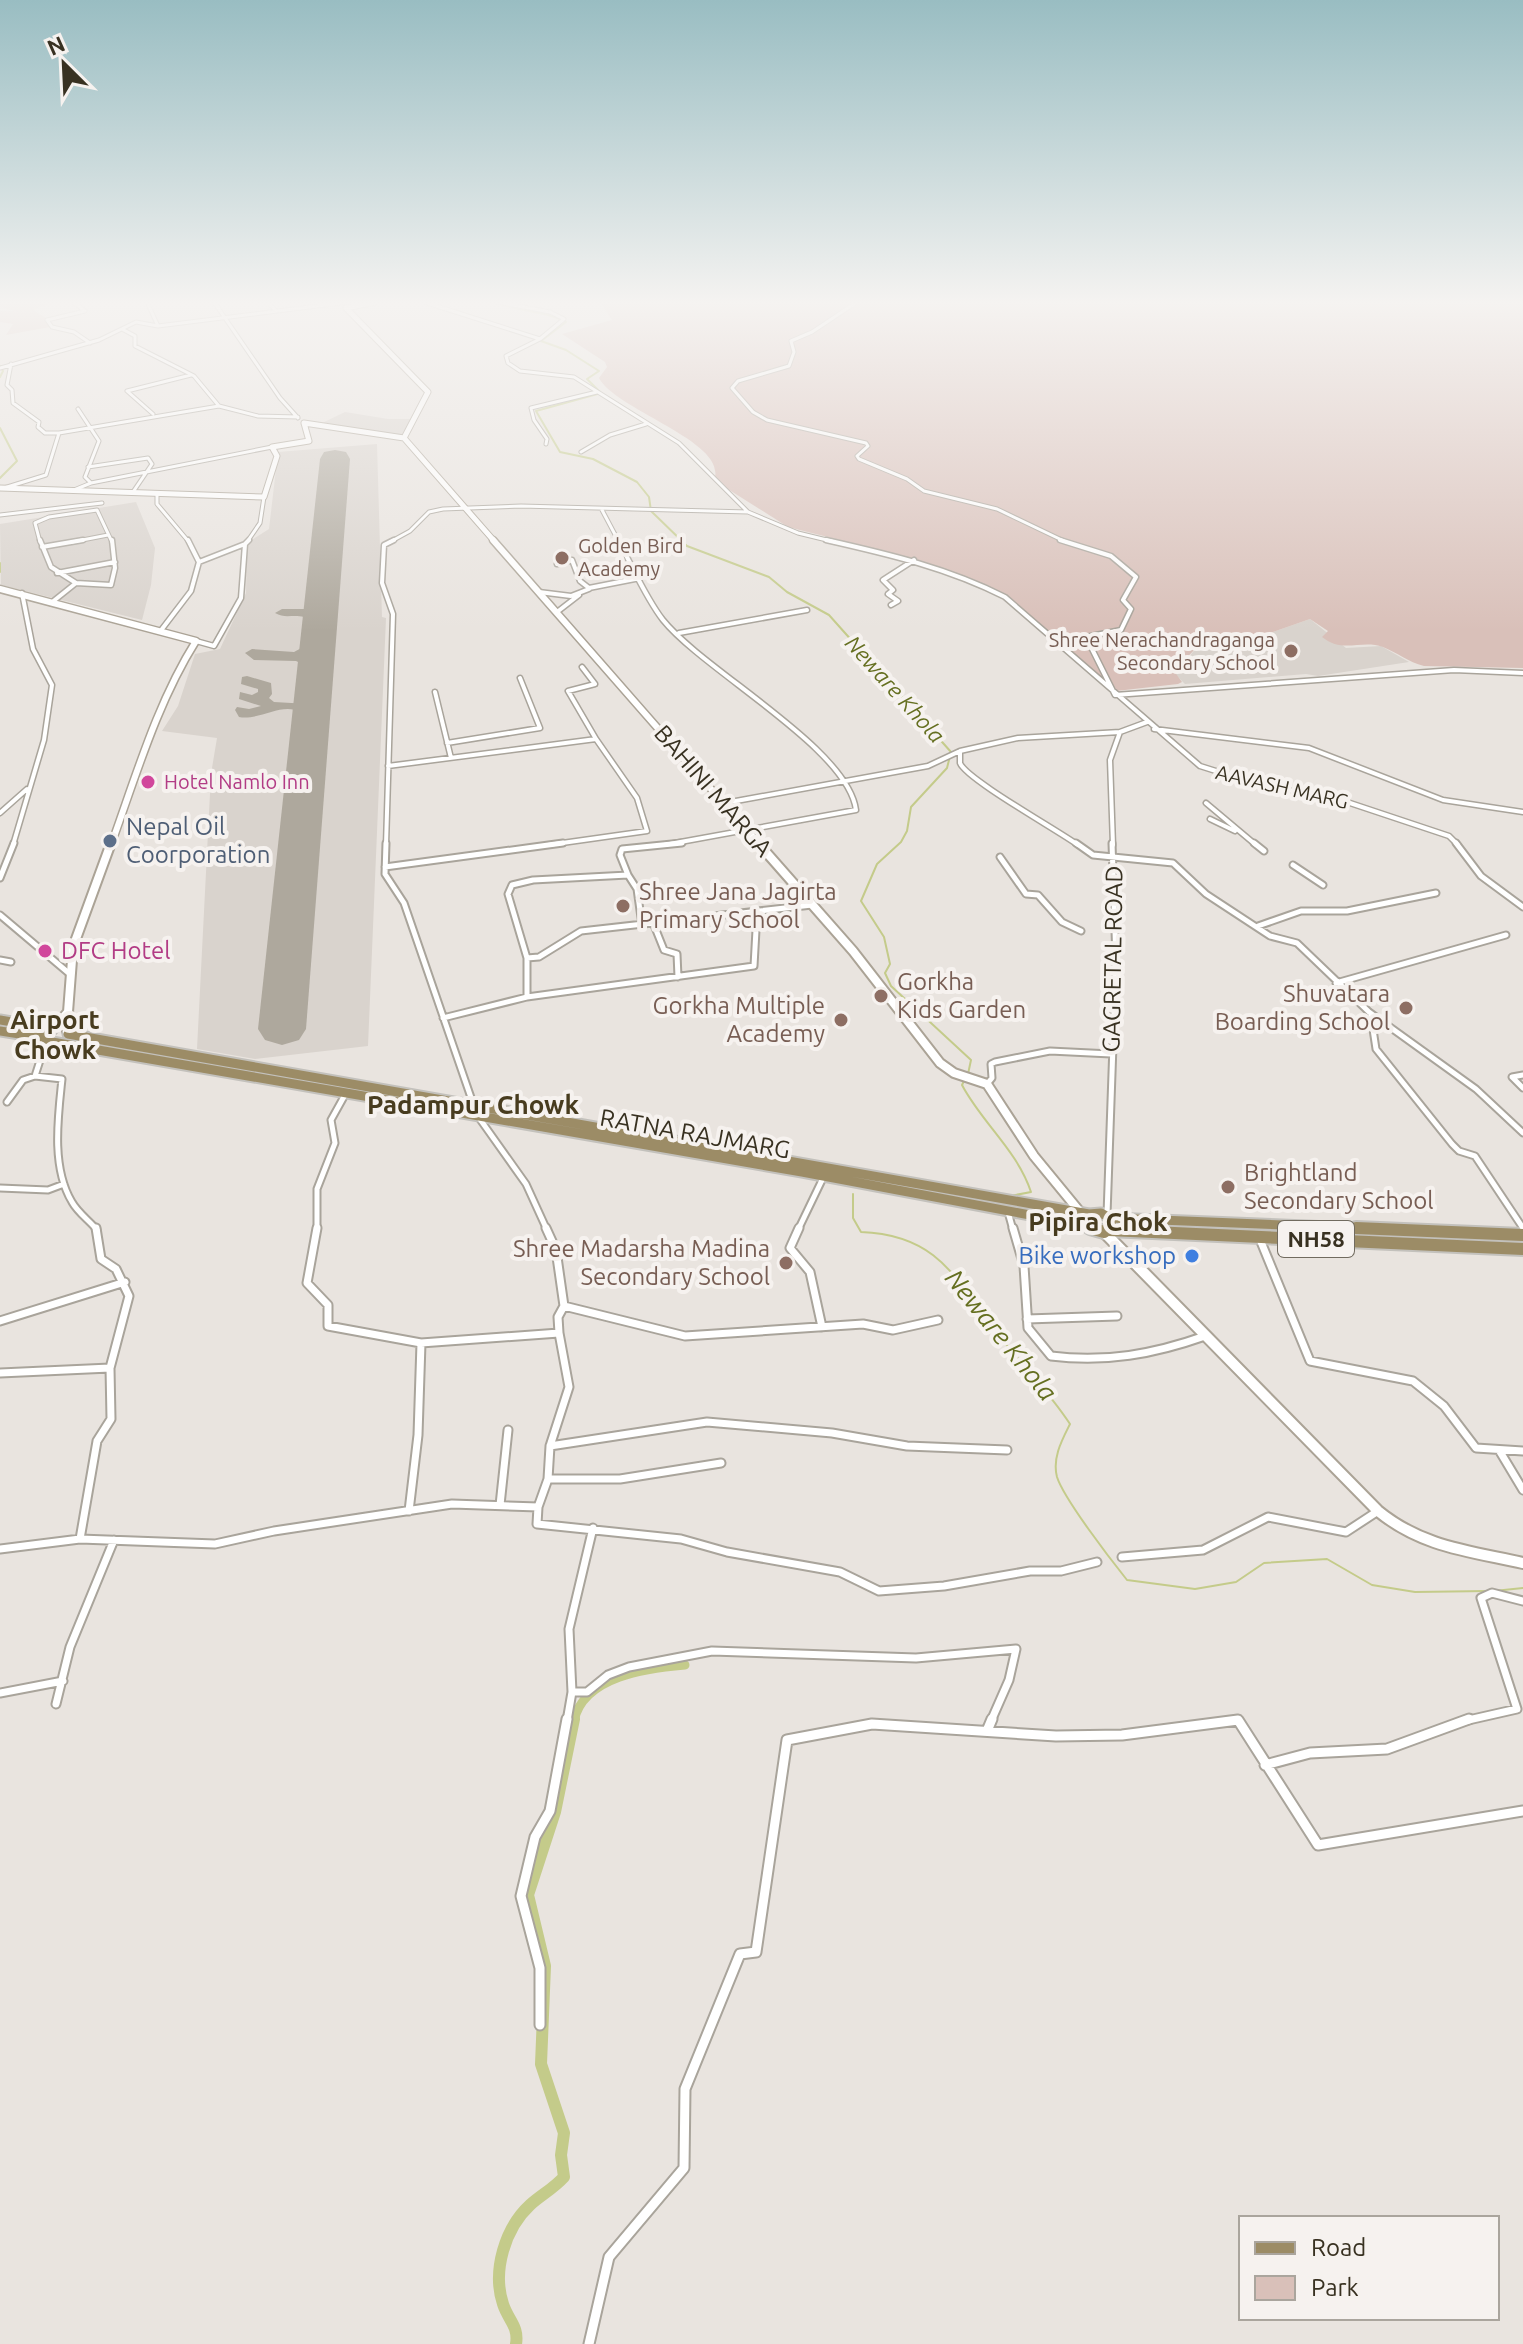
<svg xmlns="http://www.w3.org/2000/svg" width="1523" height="2344" viewBox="0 0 1523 2344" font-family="Ubuntu,sans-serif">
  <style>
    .built { fill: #d9d3cd }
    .green { fill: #d9c0b9 }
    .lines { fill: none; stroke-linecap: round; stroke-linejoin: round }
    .stream { stroke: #c4cb8a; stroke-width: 2 }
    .canal-far1 { stroke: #c4cb8a; stroke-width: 9 }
    .canal { stroke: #c4cb8a; stroke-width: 12 }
    .taxiway { fill: #aea89d; fill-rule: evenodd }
    .runway { fill: #aea89d; fill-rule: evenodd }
    .street-far4-casing { stroke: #a9a49b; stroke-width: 5 }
    .street-far3-casing { stroke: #a9a49b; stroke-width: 7 }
    .street-far2-casing { stroke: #a9a49b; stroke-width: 9 }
    .street-far1-casing { stroke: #a9a49b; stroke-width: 11 }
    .street-casing { stroke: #a9a49b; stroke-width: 13 }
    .secondary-far3-casing { stroke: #aba396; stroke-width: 7 }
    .secondary-far2-casing { stroke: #aba396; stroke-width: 9 }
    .secondary-far1-casing { stroke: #aba396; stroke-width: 12 }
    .secondary-casing { stroke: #aba396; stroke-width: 14 }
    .primary-far1-casing { stroke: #c3c1bc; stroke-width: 13 }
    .primary-casing { stroke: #c3c1bc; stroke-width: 16 }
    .street-far4 { stroke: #fff; stroke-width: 3 }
    .street-far3 { stroke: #fff; stroke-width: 4 }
    .street-far2 { stroke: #fff; stroke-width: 5 }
    .street-far1 { stroke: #fff; stroke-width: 7 }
    .street { stroke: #fff; stroke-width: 9 }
    .secondary-far3 { stroke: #fff; stroke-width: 5 }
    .secondary-far2 { stroke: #fff; stroke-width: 6 }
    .secondary-far1 { stroke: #fff; stroke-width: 8 }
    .secondary { stroke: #fff; stroke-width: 10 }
    .primary-far1 { stroke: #9c8c66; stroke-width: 9 }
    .primary { stroke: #9c8c66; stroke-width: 12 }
    .education-dot { fill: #8d6e63; stroke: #f6f2ef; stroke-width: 3 }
    .hotel-dot { fill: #d1479c; stroke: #f6f2ef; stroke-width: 3 }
    .service-dot { fill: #5c6f8a; stroke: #f6f2ef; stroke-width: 3 }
    .shop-dot { fill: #3f7fe0; stroke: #f6f2ef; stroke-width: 3 }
    .labels { text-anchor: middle; stroke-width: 8; stroke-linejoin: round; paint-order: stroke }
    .far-education-label { font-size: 20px; fill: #785e54; stroke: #f6f2ef; text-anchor: start }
    .far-hotel-label { font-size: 20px; fill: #b23c85; stroke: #f6f2ef; text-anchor: start }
    .far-street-label { font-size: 20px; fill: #383121; stroke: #f6f2ef }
    .far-water-label { font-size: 22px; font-style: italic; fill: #656f20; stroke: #f6f2ef }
    .shield { fill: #f6f2ef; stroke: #716b5f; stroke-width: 2 }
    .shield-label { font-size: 22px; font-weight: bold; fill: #383121 }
    .street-label { font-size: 24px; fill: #383121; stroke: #f6f2ef }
    .service-label { font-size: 24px; fill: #4e5e75; stroke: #f6f2ef; text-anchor: start }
    .education-label { font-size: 24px; fill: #785e54; stroke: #f6f2ef; text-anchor: start }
    .hotel-label { font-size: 24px; fill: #b23c85; stroke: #f6f2ef; text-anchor: start }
    .shop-label { font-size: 24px; fill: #366cbe; stroke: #f6f2ef; text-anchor: end }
    .neighbourhood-label { font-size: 26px; font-weight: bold; fill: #483c1f; stroke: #f6f2ef }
    .water-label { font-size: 26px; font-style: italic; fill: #656f20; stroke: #f6f2ef }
  </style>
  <rect width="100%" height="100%" fill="#e9e4df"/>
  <path class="built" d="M345,412L388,419H413L402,437L320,424Z
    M377,444L382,617L386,618L368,1046L255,1059L197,1049L211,774L217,738L162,731L178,706L195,654L220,649L246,593L247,543L269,529L278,452Z
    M136,502L155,548L151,585L142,620L1,585L0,524Z
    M1310,619L1346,648L1381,646L1409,662L1318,676L1306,674L1185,684L1175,674L1197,647L1253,639Z"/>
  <path class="green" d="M0,302H53L33,310L46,318L50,327L6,335L13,324L0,322V311H14L0,307Z
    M600,302H1523V668L1424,666C1408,662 1398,653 1383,647C1361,639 1343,654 1322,637L1328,631L1310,619L1253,639L1197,647L1174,671L1182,682L1178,684L1116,691L1018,605L987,585L915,559L788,527L723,486L715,477C723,440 616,410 599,378L607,367L605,362L562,334L612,320Z"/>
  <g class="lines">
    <path class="stream" d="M495,302C519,312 544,310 566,322L541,341L566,350L599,371L587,379L601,393L536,411L560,452L593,459L637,482L649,497L651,511L687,546L769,577L787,592L829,615L951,752L947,768L911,807L907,831L901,842L877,864L861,901L884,937L890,964L885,973L891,986L971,1060L968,1074
      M0,366L3,371L0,377
      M0,428L17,461L0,478
      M0,563V572
      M965,1079L962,1085C982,1123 1017,1150 1031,1192L1010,1196
      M873,1171L961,1187
      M853,1194V1218L861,1232C941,1235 957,1282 1001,1338C1024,1367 1049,1392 1070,1424C1062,1440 1052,1458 1057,1477C1064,1499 1111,1560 1127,1580L1195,1589L1236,1582L1264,1563L1327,1559L1372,1585L1415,1592L1488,1591
      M1494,1591L1523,1588"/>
    <path class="canal-far1" d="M574,1721C583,1676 648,1668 685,1665"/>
    <path class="canal" d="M516,2344C519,2326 508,2320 503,2304C492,2271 505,2228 530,2205C541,2195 553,2189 564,2177L561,2155L564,2133L541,2064L545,1966L528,1895L555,1812L574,1719"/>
    <path class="taxiway" d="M310,609L325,618V624C315,625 313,619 304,617C293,614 285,619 275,613L282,609Z
      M318,639L325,643L310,656L322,666L315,670L296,661L254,660L245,653L252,649L294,652Z
      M247,676L271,683L272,694L269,698L274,702L309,704L318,715L311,719C307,718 304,714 300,712C282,702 259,721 239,717L235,710L237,707L249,709L261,706L239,699L240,692L252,695L258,692V689L241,684L242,677Z"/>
    <path class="runway" d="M335,450L346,452L350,459L306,1029L299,1040L282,1045L265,1040L258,1029L320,459L324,452Z"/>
    <g class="street-far4-casing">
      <path id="street-far4" d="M73,302L85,311L47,320L52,327L74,332L90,343
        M147,302L158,326
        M214,302L280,398L298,418
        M268,302L276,311
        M424,302L540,339
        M498,302L550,312L564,319L540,339L506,356L508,363L520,371L574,377L679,443L748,512L798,533L835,542
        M857,302L812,332L791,341L794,352L789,366L738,381L732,388L753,412L767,420L866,443L868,446L857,456L859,459L907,479L924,491L997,509L1066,542
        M122,329L135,336V346L194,376L219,406L258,416L298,417
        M11,364L7,385L12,390L13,403L39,422L38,427L45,433H59
        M0,368L99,340L136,322L158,326L341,303
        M153,414L127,391L191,375
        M546,444L547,439L534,420L531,408L597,392
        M581,452L610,435L646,424
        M88,467L148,458L152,464L133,492
        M91,483L272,447
        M4,488L46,475L59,433L219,406
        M74,490L91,483L85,477L99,441L78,409
        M157,493V504L189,542
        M602,510L619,542
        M0,515L102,503
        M40,542L35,523L49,517L97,510L112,542
        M72,542L108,535
        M247,542L260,523L264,497
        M390,542L410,531L429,512L443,509L521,506L748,512"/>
    </g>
    <g class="street-far3-casing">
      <path id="street-far3" d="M40,540L51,567L76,583
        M618,540C632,565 645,597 663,620C704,671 848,748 856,810L664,845
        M826,540C888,554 948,568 1005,597L1200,766L1254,783L1347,802L1449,836L1458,845
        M1060,540L1111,556L1136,577L1123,600L1131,609L1121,630L1086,637L1115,695L1454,670L1523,673
        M42,547L83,540
        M199,562L245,544
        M557,564L572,560L580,581L589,588L640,578
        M57,573L115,562
        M76,583L111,585L115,568L112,540
        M539,592L571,596L589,589
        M51,603L76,583
        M891,605L898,601L888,594L893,590L883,580L914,560
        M557,612L579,595
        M162,629L191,591L199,562L188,540
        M679,633L807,610
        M196,641L214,646L241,598L245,544L249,540
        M435,692L451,758
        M1154,729L1309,748L1443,800L1523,812
        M447,743L540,728L520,678
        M960,751C960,752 960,762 960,763C966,779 1059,831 1078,845
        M388,766L596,739L568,691L595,684L582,667
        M725,803L928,766L960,751L1018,738L1120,732
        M1206,803L1256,845
        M0,813L27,789
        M1210,819L1235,831
        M13,845L44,740L52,685L33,649L22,593
        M386,845L393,614L382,583L384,545L394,540
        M548,845L647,831L637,798L596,739
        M1113,845L1110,760L1120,732L1147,722"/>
    </g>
    <g class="street-far2-casing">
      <path id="street-far2" d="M386,843L385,874L404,903L477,1115L526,1184L547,1230
        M1076,843L1093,855L1173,863L1206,894L1270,936L1297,943L1369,1012L1476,1089L1523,1133
        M1254,843L1264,851
        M1456,843L1481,876L1523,907
        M1000,857L1026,894L1038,895L1062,922L1081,931
        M1293,865L1323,885
        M385,867L563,843
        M628,875L637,889L642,925
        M0,878L14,843
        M0,915L71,975
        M654,925L664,950L677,954L678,977
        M1258,926L1301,911H1347L1436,893
        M527,958L539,957L581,931L812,905
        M0,960L11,962
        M1336,983L1506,935
        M527,997V958L508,894L512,885L533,880L628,875L620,855L622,849L682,843
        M1371,1016L1376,1049L1452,1144L1459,1151L1475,1156L1523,1228
        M443,1018L527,997L754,966L757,912
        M52,1042L43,1051L35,1076L62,1079C58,1117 51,1167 72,1202C78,1213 90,1221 97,1230
        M1523,1075L1512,1077L1523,1088
        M987,1084L992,1078L991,1064L995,1062L1050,1051L1111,1054
        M7,1102L23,1080L35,1076
        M0,1188L48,1190L64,1184
        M1008,1212L1013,1230
        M1107,1215L1116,960L1112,843
        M317,1230V1189L335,1143L331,1120L346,1093
        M798,1230L823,1178"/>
    </g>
    <g class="street-far1-casing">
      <path id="street-far1" d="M317,1228L307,1283L328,1305V1326L421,1343L418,1435L409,1511
        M799,1228L790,1248L810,1272L822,1327
        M1013,1228L1024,1266L1028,1328L1051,1356C1105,1363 1154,1354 1205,1336
        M1259,1237L1310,1361L1413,1381L1444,1406L1476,1448L1523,1451
        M564,1306L685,1336L863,1324L893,1330L938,1320
        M1027,1319L1117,1316
        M0,1321L125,1282
        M421,1343L559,1333
        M0,1373L110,1368
        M550,1446L707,1422L832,1433L907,1446L1007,1450
        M1499,1450L1523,1490
        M548,1479H620L721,1463
        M500,1505L508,1430
        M538,1507L537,1524L681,1539L727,1552L840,1572L879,1591L944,1586L1030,1571H1061L1097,1562
        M80,1539L97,1441L111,1419L110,1368L129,1296L116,1269L101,1259L96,1228
        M0,1549L80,1539L215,1544L274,1531L452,1504L538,1507L548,1479L550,1446L569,1387L559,1333L558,1317L564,1306L556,1250L546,1228
        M1122,1557L1203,1550L1268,1517L1346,1532L1378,1511
        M572,1692H587L608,1675L629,1667L712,1651L916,1658L1016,1649L1009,1680L991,1721
        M0,1693L63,1681
        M56,1704L70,1647L114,1540
        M567,1721L572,1692L569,1629L593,1528
        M1232,1721H1238
        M1464,1721L1517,1709L1481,1598L1492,1593L1523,1601"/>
    </g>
    <g class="street-casing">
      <path id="street" d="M987,1731L992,1719
        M1265,1765L1310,1753L1387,1749L1469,1719
        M540,2025V1968L521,1896L535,1837L550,1811L567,1719
        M589,2344L609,2257L684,2168L685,2089L740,1954L756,1952L787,1740L872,1724L1056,1736L1122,1735L1238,1720L1318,1845L1523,1811"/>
    </g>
    <g class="secondary-far3-casing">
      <path id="secondary-far3" d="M346,308L428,392L404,438
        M346,308L375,302
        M304,423L404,438
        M404,438L495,542
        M0,488L264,497L277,456L272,447L309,441L304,423"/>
    </g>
    <g class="secondary-far2-casing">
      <path id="secondary-far2" d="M493,540L760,845
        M0,589L196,641C157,703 136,776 111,845"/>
    </g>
    <g class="secondary-far1-casing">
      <path id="secondary-far1" d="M758,843L853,951L940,1063L954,1073L987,1084L1034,1156L1080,1212
        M53,1029L68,1012
        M67,1031L71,1021L68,1012L73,947L111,843"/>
    </g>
    <g class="secondary-casing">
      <path id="secondary" d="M1104,1232L1378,1511C1422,1547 1469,1551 1523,1563"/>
    </g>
    <g class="primary-far1-casing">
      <path id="primary-far1" d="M0,1020L53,1029
        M53,1029L45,1038L52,1042L802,1172L1088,1226
        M0,1031L45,1038
        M68,1034L1089,1214
        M1089,1214L1085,1222L1093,1230
        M1089,1214L1101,1213L1110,1218L1112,1226L1106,1230
        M1110,1218L1405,1230
        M1109,1230H1112"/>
    </g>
    <g class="primary-casing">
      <path id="primary" d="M1090,1228L1104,1232L1109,1228
        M1356,1228L1523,1235
        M1109,1230L1523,1249"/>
    </g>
    <use href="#street-far4" class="street-far4"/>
    <use href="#street-far3" class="street-far3"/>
    <use href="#street-far2" class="street-far2"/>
    <use href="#street-far1" class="street-far1"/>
    <use href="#street" class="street"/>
    <use href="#secondary-far3" class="secondary-far3"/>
    <use href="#secondary-far2" class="secondary-far2"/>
    <use href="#secondary-far1" class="secondary-far1"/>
    <use href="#secondary" class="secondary"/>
    <use href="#primary-far1" class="primary-far1"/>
    <use href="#primary" class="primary"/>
  </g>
  <linearGradient id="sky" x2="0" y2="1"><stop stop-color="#99bdc2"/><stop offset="0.48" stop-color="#f5f3f1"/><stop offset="1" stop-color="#f5f3f1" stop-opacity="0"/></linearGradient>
  <rect width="1523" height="631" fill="url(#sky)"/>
  <g class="education-dot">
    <circle cx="562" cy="558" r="8"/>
    <circle cx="1291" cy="651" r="8"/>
    <circle cx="623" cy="906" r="8"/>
    <circle cx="881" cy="996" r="8"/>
    <circle cx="1406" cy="1008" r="8"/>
    <circle cx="841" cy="1020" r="8"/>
    <circle cx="1228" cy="1187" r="8"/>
    <circle cx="786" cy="1263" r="8"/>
  </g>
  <g class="hotel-dot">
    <circle cx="148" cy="782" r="8"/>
    <circle cx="45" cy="951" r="8"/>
  </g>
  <circle class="service-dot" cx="110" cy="841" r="8"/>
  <circle class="shop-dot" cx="1192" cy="1256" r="8"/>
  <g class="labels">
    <g class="far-education-label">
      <text x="578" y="553">Golden Bird<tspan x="578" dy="23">Academy</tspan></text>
      <text x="1275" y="647" text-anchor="end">Shree Nerachandraganga<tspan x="1275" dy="23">Secondary School</tspan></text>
    </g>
    <g class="far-hotel-label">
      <text x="164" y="789">Hotel Namlo Inn</text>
    </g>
    <g class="far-street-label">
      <text transform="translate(1282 787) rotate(13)" y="7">AAVASH MARG</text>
    </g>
    <g class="far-water-label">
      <text transform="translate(895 689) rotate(48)" y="8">Neware Khola</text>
    </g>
    <rect class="shield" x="1278" y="1221" width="76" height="36" rx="6"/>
    <g class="shield-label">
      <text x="1316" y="1247">NH58</text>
    </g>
    <g class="street-label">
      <text transform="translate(713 791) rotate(49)" y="8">BAHINI MARGA</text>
      <text transform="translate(1113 959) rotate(-89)" y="8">GAGRETAL ROAD</text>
      <text transform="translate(695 1134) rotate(10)" y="8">RATNA RAJMARG</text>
    </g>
    <g class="service-label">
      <text x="126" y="835">Nepal Oil<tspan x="126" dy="28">Coorporation</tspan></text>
    </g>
    <g class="education-label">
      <text x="639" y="900">Shree Jana Jagirta<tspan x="639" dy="28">Primary School</tspan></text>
      <text x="897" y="990">Gorkha<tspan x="897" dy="28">Kids Garden</tspan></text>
      <text x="1390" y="1002" text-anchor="end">Shuvatara<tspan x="1390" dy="28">Boarding School</tspan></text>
      <text x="825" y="1014" text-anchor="end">Gorkha Multiple<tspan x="825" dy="28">Academy</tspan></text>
      <text x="1244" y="1181">Brightland<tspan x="1244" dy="28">Secondary School</tspan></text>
      <text x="770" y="1257" text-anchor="end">Shree Madarsha Madina<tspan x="770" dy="28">Secondary School</tspan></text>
    </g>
    <g class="hotel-label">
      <text x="61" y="959">DFC Hotel</text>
    </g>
    <g class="shop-label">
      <text x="1176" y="1264">Bike workshop</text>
    </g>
    <g class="neighbourhood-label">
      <text x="55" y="1029">Airport<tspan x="55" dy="30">Chowk</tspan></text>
      <text x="473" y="1114">Padampur Chowk</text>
      <text x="1098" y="1231">Pipira Chok</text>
    </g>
    <g class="water-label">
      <text transform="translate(1001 1335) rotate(51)" y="9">Neware Khola</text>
    </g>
  </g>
  <rect x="1239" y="2216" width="260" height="104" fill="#f6f2ef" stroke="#aaa59d" stroke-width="2"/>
  <rect x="1255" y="2242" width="40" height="12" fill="#9c8c66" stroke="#aaa59d" stroke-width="2"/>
  <text x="1311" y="2256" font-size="24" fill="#383121">Road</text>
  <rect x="1255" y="2276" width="40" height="24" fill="#d9c0b9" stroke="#aaa59d" stroke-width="2"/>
  <text x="1311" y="2296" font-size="24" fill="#383121">Park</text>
  <g transform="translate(64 64) rotate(336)" stroke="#f6f2ef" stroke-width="6" paint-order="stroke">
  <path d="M0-6L14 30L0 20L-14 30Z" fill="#383121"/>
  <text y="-12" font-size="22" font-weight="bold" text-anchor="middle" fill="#383121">N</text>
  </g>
</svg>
